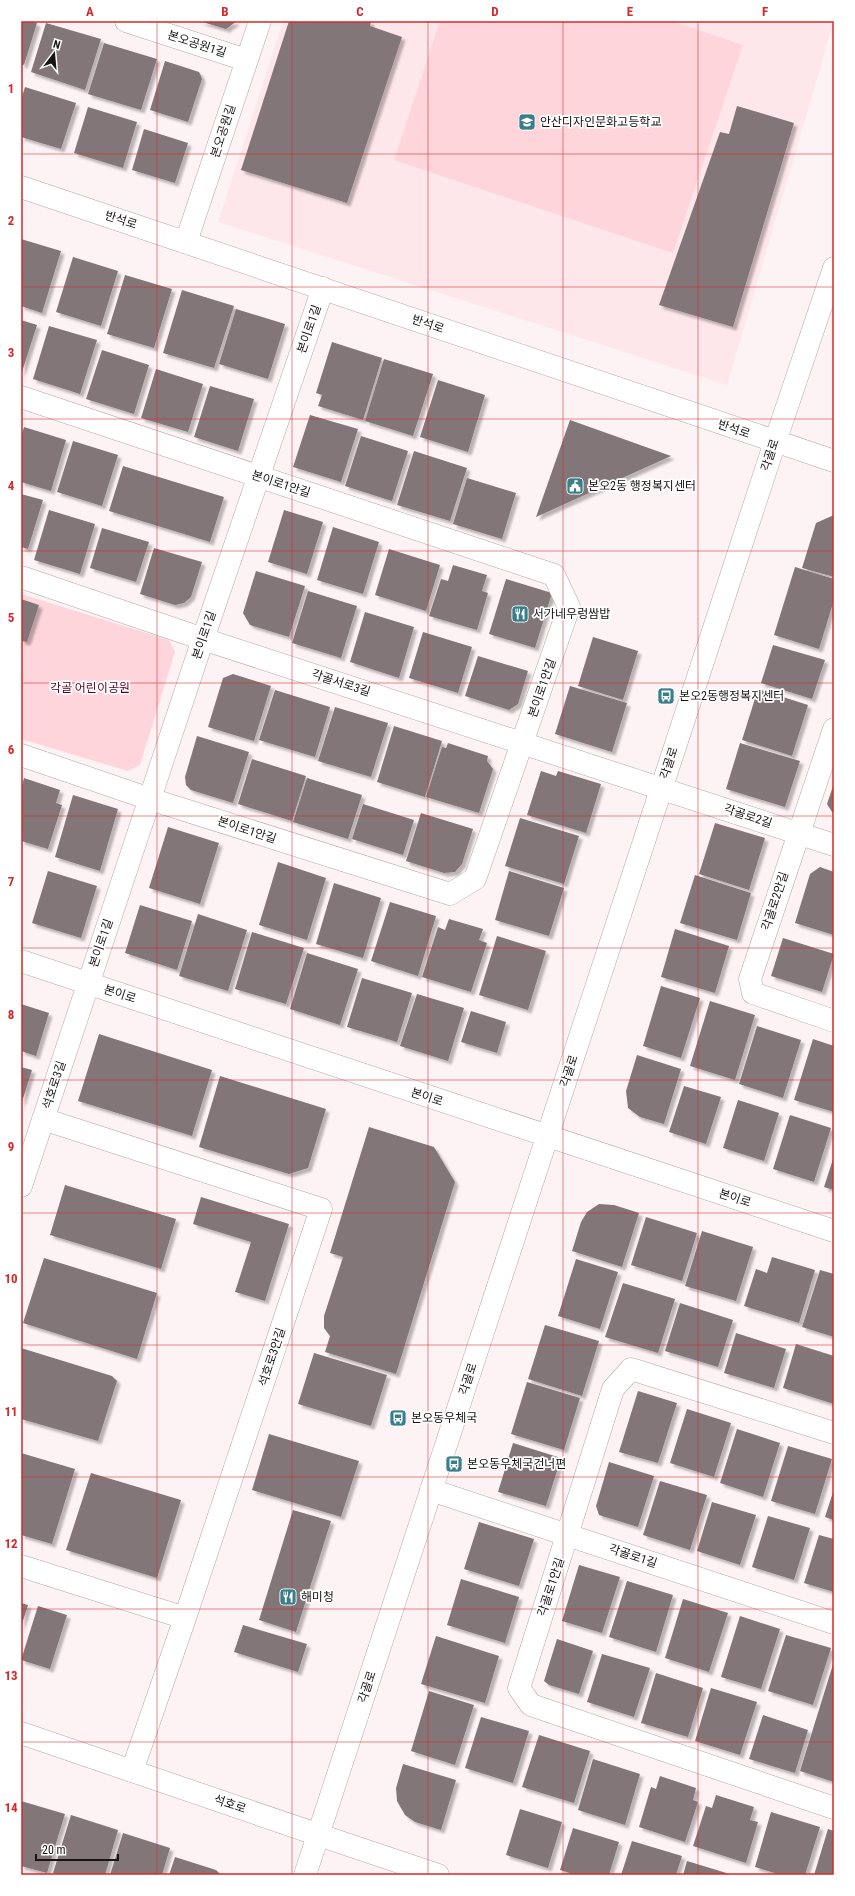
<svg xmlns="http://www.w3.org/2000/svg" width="855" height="1896" viewBox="0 0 855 1896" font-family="'Roboto Condensed','Noto Sans KR',sans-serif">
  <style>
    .built { fill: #fee7ea }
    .green { fill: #fdd5db }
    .building { fill: #827678; filter: url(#shadow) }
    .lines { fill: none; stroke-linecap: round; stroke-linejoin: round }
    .minor-casing { stroke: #b5a8a9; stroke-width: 23 }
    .tertiary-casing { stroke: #b5a8a9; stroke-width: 23 }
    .secondary-casing { stroke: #b5a8a9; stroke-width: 23 }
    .minor { stroke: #fff; stroke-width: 22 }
    .tertiary { stroke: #fff; stroke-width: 22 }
    .secondary { stroke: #fff; stroke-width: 22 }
    .grid { fill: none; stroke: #d62828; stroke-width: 1; stroke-opacity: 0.55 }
    .labels { text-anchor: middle; stroke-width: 3.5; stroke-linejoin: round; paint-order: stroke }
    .street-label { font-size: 12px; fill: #181314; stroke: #fff }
    .poi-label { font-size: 12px; fill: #181314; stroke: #fff; text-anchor: start }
    .park-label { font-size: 12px; fill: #5d0024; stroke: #fff }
    .neatline { fill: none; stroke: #d62828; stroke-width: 1.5 }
    .grid-label { font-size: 13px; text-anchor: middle; font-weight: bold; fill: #d62828 }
  </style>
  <defs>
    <filter id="shadow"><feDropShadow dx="3.5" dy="3.5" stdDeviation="1" flood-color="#0004"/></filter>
  </defs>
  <rect width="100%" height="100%" fill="#fef3f4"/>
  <path class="built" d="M283,21H834L727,385L218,222Z"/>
  <path class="green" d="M440,21H672L743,45L673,253L394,160Z
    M21,594L169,640L175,652L140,765L128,771L21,739Z"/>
  <path class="building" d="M21,21H31L37,23L24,65L21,64Z
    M199,21H237L226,29Z
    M289,21H371L370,26L402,37L347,203L241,170Z
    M46,23L101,39L85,90L31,72Z
    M104,43L157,59L141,110L88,94Z
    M165,61L199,72L201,76L202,79L188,122L150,110Z
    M25,87L76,103L61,149L21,137V100Z
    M737,106L794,123L733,327L659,305L720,132L729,134Z
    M88,107L137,122L123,168L74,153Z
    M144,129L188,143L175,183L132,170Z
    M21,239L61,251L42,313L21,306Z
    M73,257L118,271L101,326L56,312Z
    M125,275L172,289L154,348L107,334Z
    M182,290L234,306L214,368L163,353Z
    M236,309L285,324L268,379L219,364Z
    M21,320L37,325L21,375Z
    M49,326L97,340L80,394L33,379Z
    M332,342L382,358L363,420L318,406L322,395L316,393Z
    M102,350L149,365L134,414L86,399Z
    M384,359L433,374L413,436L365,421Z
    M156,369L203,384L188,432L141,418Z
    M438,380L485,395L468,452L420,437Z
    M210,386L254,399L238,451L194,437Z
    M310,415L358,429L341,482L293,467Z
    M570,420L671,456L536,517Z
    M24,427L66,440L51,491L21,482V437Z
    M361,436L408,451L392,501L345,486Z
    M73,441L118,455L102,506L57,492Z
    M414,451L467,468L450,521L397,505Z
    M123,466L224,497L210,542L109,511Z
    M467,478L516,493L502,539L453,524Z
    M21,494L43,500L28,549L21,547Z
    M49,510L95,524L80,574L34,560Z
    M284,510L323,522L307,574L268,562Z
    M834,515V577L802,568L816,523Z
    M333,527L379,542L363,594L317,580Z
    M102,528L149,542L136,582L90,568Z
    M154,548L202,562L191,597L184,603L175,605L140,594Z
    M389,549L440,565L426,611L375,595Z
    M453,565L487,575L482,591L488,593L477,630L429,616L441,579L448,581Z
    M795,567L834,579V600L819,649L774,635Z
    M256,571L305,586L289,637L250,625L243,613Z
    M506,579L552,593L535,648L489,634Z
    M308,591L357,606L341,658L292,643Z
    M21,599L39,605L27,642L21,641Z
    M365,612L414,627L399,678L350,662Z
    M423,632L472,647L458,693L409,678Z
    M593,637L638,651L623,700L578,686Z
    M773,645L825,660L812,699L761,683Z
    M478,656L528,671L518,704L509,710L465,696Z
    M233,674L271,686L254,741L208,727L223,678Z
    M570,686L627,703L612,752L555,734Z
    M758,689L808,705L792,756L742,740Z
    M275,690L330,707L315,757L259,740Z
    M335,707L388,723L371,777L318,761Z
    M394,726L442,741L425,797L377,782Z
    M197,736L249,752L233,803L191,790L186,785L185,777Z
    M448,743L488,756L487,761L493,769L479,813L426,797L442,747L446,748Z
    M740,743L800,761L785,807L726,789Z
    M252,759L306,776L292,821L238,804Z
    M541,771L556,776L558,771L601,784L586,833L527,815Z
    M24,778L60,790L56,803L62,805L48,849L21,841V789Z
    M307,778L362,795L348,839L293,822Z
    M834,783V815L827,804Z
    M73,795L118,809L100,871L55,857Z
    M363,804L414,820L403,855L352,839Z
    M421,813L473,829L462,864L455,872L444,873L406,861Z
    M520,818L579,836L564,884L505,866Z
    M715,823L765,838L749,890L699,874Z
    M168,827L219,843L200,904L149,888Z
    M278,862L326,878L307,940L259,925Z
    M820,867L834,872V935L795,923L810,874Z
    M48,871L97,886L81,938L32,923Z
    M509,871L564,888L549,936L495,920Z
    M695,875L751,893L737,940L680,923Z
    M334,883L381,898L363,958L316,944Z
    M390,902L436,916L418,976L371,961Z
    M140,905L192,921L177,970L125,953Z
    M198,914L247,930L228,991L179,976Z
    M449,919L483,929L479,940L487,943L471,992L422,977L438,927L445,930Z
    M675,929L729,946L715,993L661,977Z
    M252,932L304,948L286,1004L235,989Z
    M497,936L546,951L528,1010L479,995Z
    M783,938L834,954L822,992L771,976Z
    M307,953L358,969L340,1025L290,1009Z
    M362,978L412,993L397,1042L347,1027Z
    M661,986L700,998L681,1058L643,1046Z
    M417,994L464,1008L448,1061L400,1046Z
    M710,1001L755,1015L735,1080L690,1066Z
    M21,1004L49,1013L36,1056L21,1051Z
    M471,1011L506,1022L497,1053L461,1042Z
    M757,1026L801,1040L783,1098L739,1084Z
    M99,1034L212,1070L192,1136L78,1101Z
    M813,1039L834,1046V1112L794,1100Z
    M637,1055L681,1069L664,1124L640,1117L628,1108L626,1091Z
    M21,1067L32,1070L21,1105Z
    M220,1076L326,1109L308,1168L289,1174L199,1147Z
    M684,1086L721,1097L706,1144L669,1132Z
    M738,1100L779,1113L764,1161L723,1148Z
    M790,1115L831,1128L814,1182L773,1169Z
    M369,1127L434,1147L455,1182L396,1374L325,1352L330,1336L324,1328V1316L343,1257L330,1253Z
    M834,1156V1190L824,1187Z
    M65,1185L176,1219L161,1269L50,1235Z
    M201,1197L289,1224L265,1301L235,1292L251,1242L193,1224Z
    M599,1204L614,1205L639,1213L622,1267L572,1251L581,1222L587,1212Z
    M646,1217L697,1233L682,1281L631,1265Z
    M702,1231L753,1247L736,1301L685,1286Z
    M772,1257L815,1270L799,1323L744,1306L756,1269L767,1273Z
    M44,1258L157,1293L137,1359L23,1323Z
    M576,1259L618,1272L600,1329L558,1316Z
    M820,1270L834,1274V1337L802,1327Z
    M623,1283L675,1299L658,1353L605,1337Z
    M680,1303L733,1320L718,1367L665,1351Z
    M545,1325L599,1341L582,1396L528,1379Z
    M736,1333L786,1349L774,1388L724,1373Z
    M796,1344L834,1356V1404L783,1388Z
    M21,1348L112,1376L117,1381L98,1441L21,1419Z
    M314,1353L387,1375L371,1426L298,1404Z
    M527,1382L580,1398L564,1450L511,1434Z
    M638,1391L677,1403L658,1463L619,1452Z
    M687,1409L731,1423L714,1477L670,1463Z
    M737,1429L780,1443L763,1497L720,1483Z
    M269,1434L359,1461L341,1517L252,1490Z
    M513,1443L561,1458L546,1506L498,1492Z
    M788,1446L832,1459L815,1514L771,1501Z
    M21,1453L75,1469L52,1544L21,1535Z
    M609,1462L654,1476L638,1527L599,1515L596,1506Z
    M91,1473L181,1500L157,1578L66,1550Z
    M660,1481L707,1495L690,1550L643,1535Z
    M834,1489V1520L825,1517Z
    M712,1502L756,1515L740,1565L697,1551Z
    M293,1510L331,1521L296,1632L259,1620Z
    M768,1516L810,1528L794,1580L752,1567Z
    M479,1522L534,1539L519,1586L464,1569Z
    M819,1535L834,1539V1592L804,1583Z
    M579,1565L620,1577L602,1633L562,1621Z
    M461,1579L519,1597L505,1643L447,1625Z
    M627,1581L673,1595L656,1652L609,1637Z
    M683,1599L728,1613L709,1672L665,1658Z
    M21,1603L28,1605L21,1627Z
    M38,1606L67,1615L50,1669L21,1660Z
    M740,1616L780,1629L761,1689L721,1677Z
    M243,1625L307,1644L298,1672L234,1652Z
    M786,1635L831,1648L813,1705L768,1691Z
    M436,1636L499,1656L485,1703L421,1684Z
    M557,1639L593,1651L579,1694L549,1685L544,1681Z
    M602,1654L650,1668L634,1717L587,1702Z
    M834,1661V1782L800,1771Z
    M656,1673L703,1688L688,1737L641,1723Z
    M711,1688L757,1702L740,1755L695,1741Z
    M429,1691L474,1705L455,1765L411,1751Z
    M763,1715L808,1730L795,1773L749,1759Z
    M481,1717L529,1731L513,1783L465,1768Z
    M539,1735L590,1751L574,1803L522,1787Z
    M593,1759L640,1774L625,1825L578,1810Z
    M403,1764L456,1780L441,1830L415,1822L405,1815L397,1801L396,1788Z
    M660,1776L696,1788L693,1800L698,1802L685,1842L639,1827L651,1787L656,1789Z
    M716,1795L754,1807L750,1820L758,1822L746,1863L693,1846L706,1806L712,1808Z
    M21,1801L65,1814L47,1873L21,1866Z
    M520,1809L562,1822L548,1868L506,1855Z
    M771,1812L820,1827L805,1875H781L755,1867Z
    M71,1815L118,1830L105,1875H61L53,1873Z
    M573,1828L619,1842L609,1875H576L560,1870Z
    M828,1829L834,1831V1875H814Z
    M123,1833L170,1848L162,1875H110Z
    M632,1841L682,1856L676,1875H621Z
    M175,1857L216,1870L221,1875H169Z
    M687,1861L733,1875H683Z"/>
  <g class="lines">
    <g class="minor-casing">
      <path id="minor" d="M126,21L246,60
        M186,242L260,21
        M21,397L554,575L569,607L475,879L450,894L150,799L21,755
        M21,577L203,639L834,845
        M834,729L750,979L753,993L834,1021
        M21,961L834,1231
        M21,1186L203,639L323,288
        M834,1433L631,1369L613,1389L519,1688L531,1705L834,1808
        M431,1490L834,1623
        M21,1566L185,1618L321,1209L43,1119
        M132,1771L185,1618"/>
    </g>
    <g class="tertiary-casing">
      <path id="tertiary" d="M21,187L834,461
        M319,1835L438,1875"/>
    </g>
    <g class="secondary-casing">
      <path id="secondary" d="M21,1733L319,1835
        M305,1875L775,442L834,268"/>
    </g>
    <use href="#minor" class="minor"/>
    <use href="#tertiary" class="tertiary"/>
    <use href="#secondary" class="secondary"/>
  </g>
  <path class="grid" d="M157,21V1875M292,21V1875M428,21V1875M563,21V1875M698,21V1875M21,154H834M21,287H834M21,419H834M21,551H834M21,683H834M21,816H834M21,948H834M21,1080H834M21,1213H834M21,1345H834M21,1477H834M21,1609H834M21,1742H834"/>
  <defs>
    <g id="school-square" transform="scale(0.9)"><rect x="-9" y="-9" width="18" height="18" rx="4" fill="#397f8b" stroke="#fff"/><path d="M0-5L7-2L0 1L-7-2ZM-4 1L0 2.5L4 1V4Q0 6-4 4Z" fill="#fff"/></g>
    <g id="civic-square" transform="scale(0.9)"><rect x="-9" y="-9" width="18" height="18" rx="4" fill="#397f8b" stroke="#fff"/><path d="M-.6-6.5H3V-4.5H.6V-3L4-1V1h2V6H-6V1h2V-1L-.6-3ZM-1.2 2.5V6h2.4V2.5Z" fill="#fff"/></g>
    <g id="restaurant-square" transform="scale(0.9)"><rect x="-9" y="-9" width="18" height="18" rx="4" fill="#397f8b" stroke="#fff"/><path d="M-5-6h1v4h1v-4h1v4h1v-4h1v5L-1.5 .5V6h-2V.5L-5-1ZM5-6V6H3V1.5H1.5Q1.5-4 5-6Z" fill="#fff"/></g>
    <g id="bus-square" transform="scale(0.9)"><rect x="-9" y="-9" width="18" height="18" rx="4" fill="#397f8b" stroke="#fff"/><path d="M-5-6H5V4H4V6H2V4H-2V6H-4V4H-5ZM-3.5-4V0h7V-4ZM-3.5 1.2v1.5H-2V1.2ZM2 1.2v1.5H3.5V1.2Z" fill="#fff"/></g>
  </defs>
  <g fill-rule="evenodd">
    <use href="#school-square" x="527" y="122"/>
    <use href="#civic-square" x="575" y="486"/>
    <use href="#restaurant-square" x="520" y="614"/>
    <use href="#bus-square" x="666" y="696"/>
    <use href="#bus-square" x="398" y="1418"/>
    <use href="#bus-square" x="454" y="1464"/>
    <use href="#restaurant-square" x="288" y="1597"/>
  </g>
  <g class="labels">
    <g class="street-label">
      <text transform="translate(197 44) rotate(18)" y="4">본오공원1길</text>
      <text transform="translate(223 131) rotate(-72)" y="4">본오공원길</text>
      <text transform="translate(121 220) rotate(18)" y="4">반석로</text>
      <text transform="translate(428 324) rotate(19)" y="4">반석로</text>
      <text transform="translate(309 329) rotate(-71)" y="4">본이로1길</text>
      <text transform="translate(734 429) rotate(19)" y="4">반석로</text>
      <text transform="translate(770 455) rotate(-72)" y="4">각골로</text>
      <text transform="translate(281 484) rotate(18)" y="4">본이로1안길</text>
      <text transform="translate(204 635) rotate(-71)" y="4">본이로1길</text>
      <text transform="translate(341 683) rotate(18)" y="4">각골서로3길</text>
      <text transform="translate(542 688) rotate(-71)" y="4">본이로1안길</text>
      <text transform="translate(669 763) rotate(-72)" y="4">각골로</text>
      <text transform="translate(748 816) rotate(18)" y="4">각골로2길</text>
      <text transform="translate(247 830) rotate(18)" y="4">본이로1안길</text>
      <text transform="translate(775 901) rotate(-72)" y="4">각골로2안길</text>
      <text transform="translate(101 943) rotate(-71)" y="4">본이로1길</text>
      <text transform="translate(120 994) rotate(18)" y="4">본이로</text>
      <text transform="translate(569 1071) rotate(-72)" y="4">각골로</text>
      <text transform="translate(54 1085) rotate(-72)" y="4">석호로3길</text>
      <text transform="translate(427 1097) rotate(18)" y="4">본이로</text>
      <text transform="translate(735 1198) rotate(18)" y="4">본이로</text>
      <text transform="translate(272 1357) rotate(-72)" y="4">석호로3안길</text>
      <text transform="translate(468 1379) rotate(-72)" y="4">각골로</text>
      <text transform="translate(633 1556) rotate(18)" y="4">각골로1길</text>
      <text transform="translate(551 1587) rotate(-72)" y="4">각골로1안길</text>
      <text transform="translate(367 1687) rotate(-72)" y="4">각골로</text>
      <text transform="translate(230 1804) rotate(19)" y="4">석호로</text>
    </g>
    <g class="poi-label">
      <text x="540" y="126">안산디자인문화고등학교</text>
      <text x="588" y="490">본오2동 행정복지센터</text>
      <text x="533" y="618">서가네우렁쌈밥</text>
      <text x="679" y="700">본오2동행정복지센터</text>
      <text x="411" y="1422">본오동우체국</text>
      <text x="467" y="1468">본오동우체국건너편</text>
      <text x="301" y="1601">해미청</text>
    </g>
    <g class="park-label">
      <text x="90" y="692">각골 어린이공원</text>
    </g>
  </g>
  <rect width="855" height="1896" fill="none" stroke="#ffffff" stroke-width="44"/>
  <g transform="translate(54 54) rotate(16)" stroke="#ffffff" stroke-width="3" paint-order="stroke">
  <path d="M0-3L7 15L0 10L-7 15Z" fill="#181314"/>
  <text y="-6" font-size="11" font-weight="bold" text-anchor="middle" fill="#181314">N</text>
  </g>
  <path d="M36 1854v6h82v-6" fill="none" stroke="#181314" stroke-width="2"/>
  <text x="42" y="1854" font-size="12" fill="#181314" stroke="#ffffff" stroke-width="3" paint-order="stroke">20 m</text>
  <rect x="22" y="22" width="811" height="1852" class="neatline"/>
  <g class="grid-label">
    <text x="90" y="16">A</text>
    <text x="225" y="16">B</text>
    <text x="360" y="16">C</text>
    <text x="495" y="16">D</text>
    <text x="630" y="16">E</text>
    <text x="765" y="16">F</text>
    <text x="11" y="93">1</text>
    <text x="11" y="225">2</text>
    <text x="11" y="357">3</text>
    <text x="11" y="490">4</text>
    <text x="11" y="622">5</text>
    <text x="11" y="754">6</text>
    <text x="11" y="886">7</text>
    <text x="11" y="1019">8</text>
    <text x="11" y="1151">9</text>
    <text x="11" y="1283">10</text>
    <text x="11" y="1416">11</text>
    <text x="11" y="1548">12</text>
    <text x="11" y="1680">13</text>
    <text x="11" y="1812">14</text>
  </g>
</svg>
